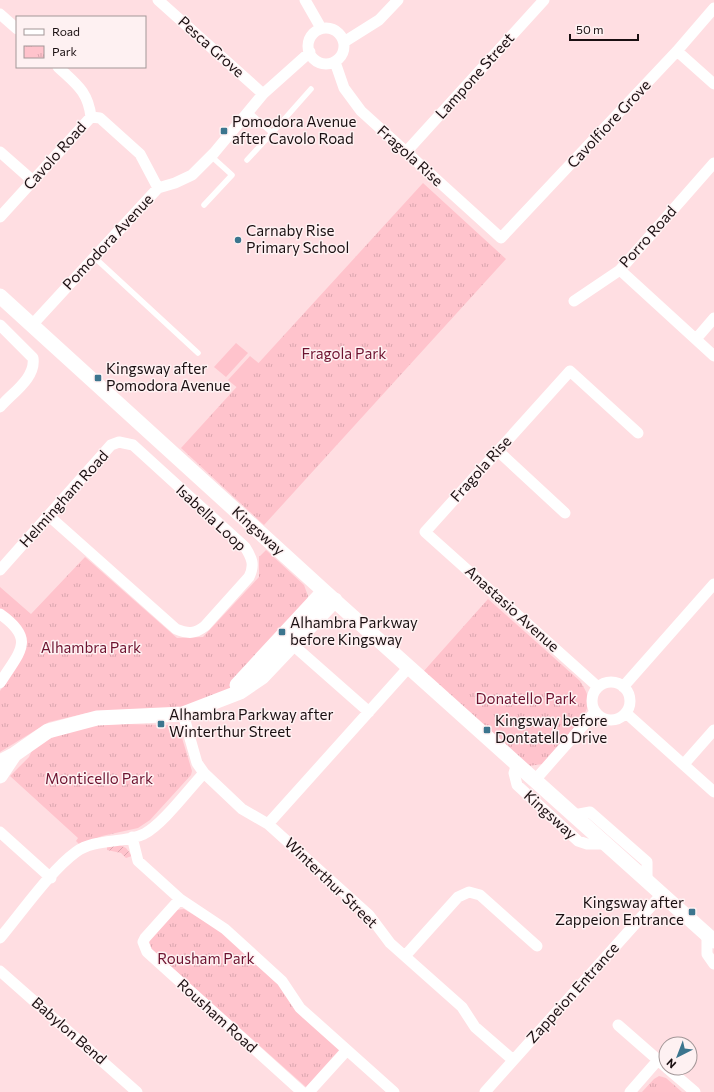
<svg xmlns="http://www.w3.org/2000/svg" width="714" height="1092" viewBox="0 0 714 1092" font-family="Commissioner,sans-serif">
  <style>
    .grass { fill: #ffc3cc }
    .park { fill: url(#park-tufts) }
    .garden { fill: url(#garden-furrows) }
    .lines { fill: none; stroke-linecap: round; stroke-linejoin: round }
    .lane { stroke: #fff; stroke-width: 5.5 }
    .street { stroke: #fff; stroke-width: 11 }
    .secondary { stroke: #fff; stroke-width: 15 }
    .poi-dot { fill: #3c758e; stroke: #fef1f2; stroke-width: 1.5 }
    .labels { text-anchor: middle; stroke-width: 3; stroke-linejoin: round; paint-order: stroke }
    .street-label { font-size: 15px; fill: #1a0f11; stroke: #fef1f2 }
    .poi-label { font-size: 15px; fill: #1a0f11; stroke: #fef1f2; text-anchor: start }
    .park-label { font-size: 15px; fill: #6d122f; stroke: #fef1f2 }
  </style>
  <defs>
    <pattern id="park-tufts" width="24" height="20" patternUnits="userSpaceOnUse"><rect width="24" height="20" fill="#ffc3cc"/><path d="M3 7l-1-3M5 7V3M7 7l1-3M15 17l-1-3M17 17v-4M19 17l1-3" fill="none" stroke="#daa6ae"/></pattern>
    <pattern id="garden-furrows" width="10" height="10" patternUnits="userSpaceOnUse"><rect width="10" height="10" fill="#ffc3cc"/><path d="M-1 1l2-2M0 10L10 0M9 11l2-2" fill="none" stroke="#daa6ae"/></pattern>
  </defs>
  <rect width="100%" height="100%" fill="#ffdee2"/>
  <path class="grass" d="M236,343L248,353L226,377L214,367Z
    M250,356L262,366L240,390L228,380Z"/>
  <path class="park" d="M423,183L506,259L264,525L181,448Z
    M266,550L304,585L308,596L306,607L221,700L183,714L87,713L49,722L0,752V691L24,654L26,644L0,610V587L31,614L85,557L177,638L203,637L259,577V557Z
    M488,599L580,681C583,686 587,692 588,698C592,717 555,750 543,764L528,766L423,672Z
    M122,724L170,725L179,728L192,771L191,775L150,820L138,828L102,836L80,845L76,841L78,838L10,776L29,757L34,746L77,726Z
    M184,909L222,932L278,984L340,1049L306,1087L150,948L149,939L176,910Z
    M659,1076L666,1078L682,1092H642L654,1079Z"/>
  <path class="garden" d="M120,845L126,848L132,856L126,858L121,853L107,850V846Z"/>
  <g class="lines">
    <path class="lane" d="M272,133L311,89
      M247,160L272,133L248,111
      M204,205L232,175L211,156
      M94,257L198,353"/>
    <path class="street" d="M158,0L263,94
      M305,0L321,28
      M0,14L17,29
      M308 46a18 18 0 1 1 36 0a18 18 0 1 1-36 0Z
      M344,42L379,20L398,0
      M677,51L714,84
      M335,62L344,88L361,111L501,238L677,51L714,8
      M58,67C76,84 88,91 91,117
      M0,152L33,181
      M406,152L544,0
      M0,217L91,117L100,118L140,154L158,188
      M620,270L714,356
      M574,301L620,270L714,163
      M0,325L33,358C36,378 12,393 0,407
      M32,325L158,188L175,183L192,175L214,153L263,94L310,52
      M696,339L714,318
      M498,451L565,513
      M0,570L111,445L119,442L133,445L245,547C252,558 255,565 249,577L205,626C195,634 188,634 176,629L49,516
      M0,614C37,640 19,652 0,683
      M293,645L369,712
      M592 701a19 19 0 1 1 38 0a19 19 0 1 1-38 0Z
      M598,687L425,532L570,371L638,433
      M623,687L714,584
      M626,713L714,792
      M183,714L197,763L204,773L242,809L268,824L369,915L390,943L462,1007L475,1027L513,1060
      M517,763L514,773L517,785L578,841L587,844H606
      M684,764L714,730
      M535,780L595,712
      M574,815L590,812L647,862V880
      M268,824L409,667
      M0,832L51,878
      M132,837L138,861L180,899L225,929L282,981L300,1008L394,1092
      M180,899L145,938L143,942L147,952L302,1092
      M707,935V954L714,964
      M0,938C21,913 51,870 76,852C95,838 123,844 144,834C163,824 188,790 204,773
      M405,956L458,897L469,892L480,895L537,946
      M0,971L137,1092
      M618,1025L666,1067
      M667,1068L695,1092
      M309,1092L347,1050
      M485,1092L662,894
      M630,1092L658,1060"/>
    <path class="secondary" d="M0,296L324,591L714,941
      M237,685L324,591
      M0,762L15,754L48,731L97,718L183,714L240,692L262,677L335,600
      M0,776L14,755"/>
  </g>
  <g class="poi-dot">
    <rect x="220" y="127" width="8" height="8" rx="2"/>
    <circle cx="238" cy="240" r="4"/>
    <rect x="94" y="374" width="8" height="8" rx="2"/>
    <rect x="278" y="628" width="8" height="8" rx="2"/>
    <rect x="157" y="720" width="8" height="8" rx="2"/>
    <rect x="483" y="726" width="8" height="8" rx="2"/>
    <rect x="688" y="908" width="8" height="8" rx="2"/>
  </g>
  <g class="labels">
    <g class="street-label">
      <text transform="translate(211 47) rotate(42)" y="5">Pesca Grove</text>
      <text transform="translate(475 76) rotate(-48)" y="5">Lampone Street</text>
      <text transform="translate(609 124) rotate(-47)" y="5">Cavolfiore Grove</text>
      <text transform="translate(55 156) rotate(-48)" y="5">Cavolo Road</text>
      <text transform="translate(410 156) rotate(42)" y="5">Fragola Rise</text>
      <text transform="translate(648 237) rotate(-48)" y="5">Porro Road</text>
      <text transform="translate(108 242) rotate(-47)" y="5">Pomodora Avenue</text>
      <text transform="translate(481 469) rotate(-48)" y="5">Fragola Rise</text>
      <text transform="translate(64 499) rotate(-48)" y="5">Helmingham Road</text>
      <text transform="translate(211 518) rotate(43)" y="5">Isabella Loop</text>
      <text transform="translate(258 531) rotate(42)" y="5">Kingsway</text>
      <text transform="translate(512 609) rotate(42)" y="5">Anastasio Avenue</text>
      <text transform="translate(550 815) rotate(42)" y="5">Kingsway</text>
      <text transform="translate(331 883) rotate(44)" y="5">Winterthur Street</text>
      <text transform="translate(573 993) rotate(-48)" y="5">Zappeion Entrance</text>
      <text transform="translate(217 1016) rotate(42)" y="5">Rousham Road</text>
      <text transform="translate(69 1031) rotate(41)" y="5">Babylon Bend</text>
    </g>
    <g class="poi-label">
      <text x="232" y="127">Pomodora Avenue<tspan x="232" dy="17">after Cavolo Road</tspan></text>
      <text x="246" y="236">Carnaby Rise<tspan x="246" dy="17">Primary School</tspan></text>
      <text x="106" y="374">Kingsway after<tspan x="106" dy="17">Pomodora Avenue</tspan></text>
      <text x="290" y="628">Alhambra Parkway<tspan x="290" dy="17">before Kingsway</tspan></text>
      <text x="169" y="720">Alhambra Parkway after<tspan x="169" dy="17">Winterthur Street</tspan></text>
      <text x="495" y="726">Kingsway before<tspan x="495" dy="17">Dontatello Drive</tspan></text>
      <text x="684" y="908" text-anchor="end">Kingsway after<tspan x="684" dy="17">Zappeion Entrance</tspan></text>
    </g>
    <g class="park-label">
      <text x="344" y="359">Fragola Park</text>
      <text x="91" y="653">Alhambra Park</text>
      <text x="526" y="704">Donatello Park</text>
      <text x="99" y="784">Monticello Park</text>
      <text x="206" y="964">Rousham Park</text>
    </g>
  </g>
  <rect x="16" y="16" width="130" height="52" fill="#fef1f2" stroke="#a39798"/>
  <rect x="24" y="29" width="20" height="6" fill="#ffffff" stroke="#a39798"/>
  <text x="52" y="36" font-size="12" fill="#1a0f11">Road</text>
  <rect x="24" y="46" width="20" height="12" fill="url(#park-tufts)" stroke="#a39798"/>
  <text x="52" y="56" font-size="12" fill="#1a0f11">Park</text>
  <g transform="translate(678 1056) rotate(222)"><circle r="19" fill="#fef1f2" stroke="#a39798"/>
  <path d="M0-3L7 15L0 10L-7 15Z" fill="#3c758e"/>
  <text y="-6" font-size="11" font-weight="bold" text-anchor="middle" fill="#1a0f11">N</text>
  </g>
  <path d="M570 34v6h68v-6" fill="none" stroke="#1a0f11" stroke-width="2"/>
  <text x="576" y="34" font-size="12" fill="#1a0f11" stroke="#fef1f2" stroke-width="3" paint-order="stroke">50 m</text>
</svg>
